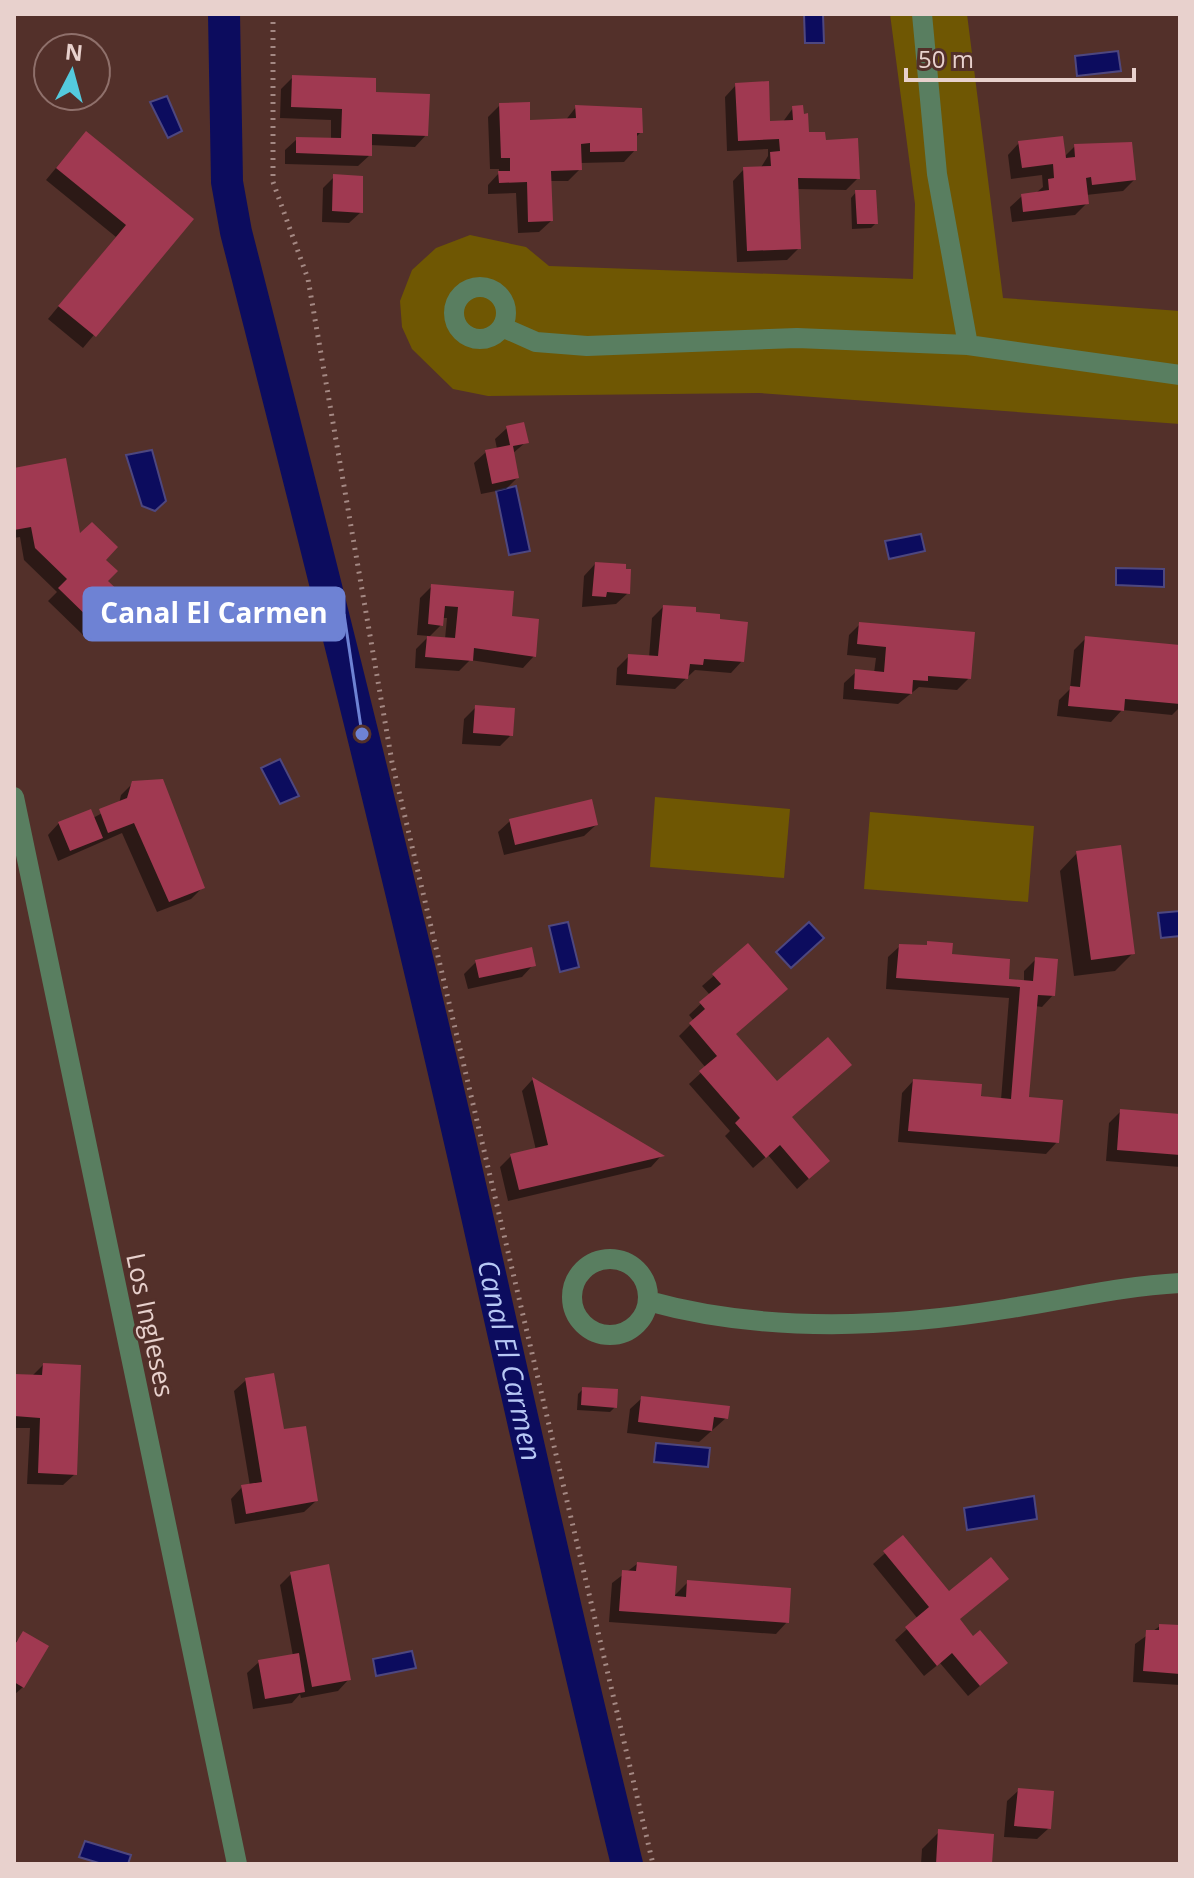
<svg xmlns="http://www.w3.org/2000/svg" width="1194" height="1878" viewBox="0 0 1194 1878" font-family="'Open Sans',sans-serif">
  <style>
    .green { fill: #6f5703 }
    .water { fill: #0c0c5e; stroke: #4e477f; stroke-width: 2 }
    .shadow { fill: #0007; fill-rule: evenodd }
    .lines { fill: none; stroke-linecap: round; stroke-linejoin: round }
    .canal { stroke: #0c0c5e; stroke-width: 32 }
    .building { fill: #a03951 }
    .path { stroke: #a48883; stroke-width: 5; stroke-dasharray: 2 6; stroke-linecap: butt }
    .minor { stroke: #597e60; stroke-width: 20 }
    .labels { text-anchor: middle; stroke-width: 6; stroke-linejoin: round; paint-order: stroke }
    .street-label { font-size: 26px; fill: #e8d1cd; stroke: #53302a }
    .water-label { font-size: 28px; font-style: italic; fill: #b7c7f4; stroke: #53302a }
    .leader { fill: none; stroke: #6e82d4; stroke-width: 3 }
    .callout-dot { fill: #6e82d4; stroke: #53302a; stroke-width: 3 }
    .callout { fill: #6e82d4; stroke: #6e82d4; stroke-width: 3 }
    .callout-label { font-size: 28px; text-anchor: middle; font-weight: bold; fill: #fff }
  </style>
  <rect width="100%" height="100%" fill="#53302a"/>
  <path class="green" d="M890,14H967L1003,298L1180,311V424L759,393L488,396L453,389L412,349L402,327L400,301L412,270L436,248L470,235L526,247L549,266L913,279L915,204Z
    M655,797L790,809L784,878L650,867Z
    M870,812L1034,826L1028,902L864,889Z"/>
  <path class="water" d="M804,14H823L824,43H805Z
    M1118,51L1121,71L1077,76L1075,56Z
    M167,96L182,131L168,138L150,102Z
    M152,450L166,501L155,511L142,506L126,455Z
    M516,486L530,551L509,555L496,491Z
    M921,534L925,551L889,559L885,541Z
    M1116,568L1164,569V587L1116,585Z
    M280,759L299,796L280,804L261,768Z
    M1180,911V936L1161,938L1158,913Z
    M568,922L579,967L560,972L549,926Z
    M809,922L824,938L791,968L776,952Z
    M656,1443L710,1448L708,1467L654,1462Z
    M1034,1496L1037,1519L967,1530L964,1508Z
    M412,1651L416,1668L376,1676L373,1659Z
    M85,1841L131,1855L128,1864H102L79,1857Z"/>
  <path class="shadow" d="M293,77L426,135L415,147L370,145V155L358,166L285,164V150L297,139L331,140V120L280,118L281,89Z
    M736,85L768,123H782L793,108L807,134L858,178L846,190L796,189L799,248L787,260L737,262L733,181L744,169H760L768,156V149L727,151L725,97Z
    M500,105L528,122L565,121L576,107L641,132L635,138V150L624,162L580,163V169L568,181H549L551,221L539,232L518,233L516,193L488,194V185L499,173V169H490L488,117Z
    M1019,143L1063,158L1075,146L1134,180L1123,191L1086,195L1087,203L1075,215L1012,222L1010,207L1022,196L1037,192L1043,187L1042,175L1011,179L1008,155Z
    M75,145L191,219L83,348L48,319L116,237L46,180Z
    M334,177L361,212L349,223L322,222L323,188Z
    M856,192L876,223L871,228L852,229L851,198Z
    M507,428L526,442L512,454L517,478L506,489L481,494L474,463L486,452L497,449L495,439Z
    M14,470L103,560L105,581L121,596L83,635L48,601L57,592L24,560L20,537L14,538Z
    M595,564L628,593L616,604L582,607L584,576Z
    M432,586L509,618L534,656L523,668L470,660L459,671L415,668L416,649L429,636L417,635L420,598ZM442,618H447L445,639L428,638L441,625Z
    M663,607L694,614L742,661L731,673L695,670L675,689L616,685L617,668L629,656L649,658L652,618Z
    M860,624L969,678L957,690L919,687L898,704L843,699L844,683L856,672L874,673L876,658L847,655L849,635Z
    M1086,638L1180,647V707L1172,715L1122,710L1111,722L1057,716L1059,700L1070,689L1074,650Z
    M476,707L511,735L500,746L462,744L464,719Z
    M133,783L203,887L191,899L157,912L122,833L58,861L48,835L59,823L93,818L119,804L121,795Z
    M510,821L596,825L584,836L504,855L498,832Z
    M1077,853L1133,953L1115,971L1074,976L1060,871Z
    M748,946L734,1035L816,1172L797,1189L768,1155L753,1168L725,1136L730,1131L689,1084L706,1068L679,1036L694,1021L689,1015L710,995L702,986Z
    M900,946L950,956L1007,981L1024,983V971L1036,959L1053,995L1042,1007L1035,1006L1027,1098L1057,1142L1046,1154L898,1142L902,1093L913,1081L1001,1100L1009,998L886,989L888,957Z
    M476,962L533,965L522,977L468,989L464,974Z
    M532,1080L661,1156L651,1167L508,1201L500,1167L511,1156L536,1150L522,1091Z
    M1121,1111L1180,1116V1167L1106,1161L1109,1123Z
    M43,1365L75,1474L63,1485L27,1484L30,1428H14V1376L31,1377Z
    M246,1380L282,1432L316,1501L304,1512L235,1524L231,1499L242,1487L250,1486L234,1391Z
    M583,1389L615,1407L610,1412L577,1410L578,1394Z
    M642,1398L726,1418L699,1442L627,1433L630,1409Z
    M902,1538L994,1674L968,1696L940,1663L924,1676L895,1640L918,1619L873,1564Z
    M637,1564L673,1597L688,1582L787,1622L776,1634L609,1622L612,1583Z
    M291,1574L349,1679L338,1691L301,1698L300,1694L292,1703L253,1709L247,1673L259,1662L293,1656L280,1585Z
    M1160,1626L1180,1627V1685L1133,1682L1135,1644Z
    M24,1634L23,1687L14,1695V1643Z
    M1019,1790L1049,1828L1037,1839L1004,1837L1007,1801Z
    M939,1832L990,1864H921L922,1849Z"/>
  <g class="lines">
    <path class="canal" id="s1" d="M224,14L227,182L236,232C319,556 401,881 475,1207C524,1426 573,1646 627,1864"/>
  </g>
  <path class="building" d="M292,75L376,78V92L430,94L428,136L372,134V156L296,153V137L341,138L342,109L291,107Z
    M769,81L770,121L793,120L792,106L803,105L804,114L808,113L809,132H825L826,140L858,138L860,179L798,178L801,249L747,251L743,167L771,166L770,152L780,151L779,139L738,141L735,83Z
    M530,102V120L576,118L575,105L642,108L643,133H637V151L590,152V143L581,144L582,170L551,171L553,221L528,222L527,182L499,183L498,171H510V158H501L499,103Z
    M86,131L194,219L96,337L58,306L126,225L56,168Z
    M1063,136L1066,158L1075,157L1074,144L1132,142L1136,180L1092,185L1091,177L1086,178L1089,204L1023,212L1021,194L1049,190L1048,179L1054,178L1053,164L1022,168L1018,141Z
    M333,174L363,176V213L332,211Z
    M855,190H876L878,224H857Z
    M524,422L529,443L513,446L519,478L492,484L485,450L510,445L506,426Z
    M66,458L80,533L92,522L118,547L106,560L118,571L108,581L124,596L96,625L58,588L67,579L35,548L31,527L14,530V468Z
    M595,562L626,564V569H631L630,594L607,592L606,597L592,596Z
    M431,584L514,591L512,616L539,619L536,657L474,648L473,661L425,657L427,636L455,638L458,607L445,606L443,626L428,624Z
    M663,605L696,607V612L720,614V619L748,622L744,662L704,659L703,665L690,664L688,679L627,674L628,654L658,656Z
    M859,622L975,632L971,679L928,676V681L913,680L912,694L854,689L855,669L884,672L886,647L857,644Z
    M1085,636L1180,645V704L1125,699L1124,711L1068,706L1070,686L1080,687Z
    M475,705L515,708L513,736L473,733Z
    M163,779L205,888L169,902L134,823L108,833L99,809L127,798L132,781Z
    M592,799L598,825L515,845L509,819Z
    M91,809L103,838L70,851L58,822Z
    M1121,845L1135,954L1091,960L1076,851Z
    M927,941L953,943L952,954L1010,959L1009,979L1033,981L1035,957L1058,959L1055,996L1038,995L1029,1097L1063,1100L1059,1143L908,1131L913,1079L982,1084L981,1096L1011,1099L1020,987L896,978L899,944L927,945Z
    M748,943L788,989L736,1034L777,1081L828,1037L852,1065L792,1117L830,1161L809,1179L780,1145L766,1158L735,1123L740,1118L699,1071L717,1056L689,1023L705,1009L699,1002L721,984L712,974Z
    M532,947L536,966L479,978L475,960Z
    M532,1077L665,1156L519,1190L510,1154L548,1145Z
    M1120,1109L1180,1114V1155L1117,1150Z
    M43,1363L81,1365L77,1475L38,1473L40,1418L14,1416V1374L42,1375Z
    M274,1373L284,1429L306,1426L318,1501L246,1514L241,1485L262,1482L245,1378Z
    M582,1387L618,1389L617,1408L581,1405Z
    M641,1396L730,1406L728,1419L714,1417L712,1431L638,1422Z
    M903,1535L949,1591L991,1557L1009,1579L960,1619L973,1636L980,1630L1008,1663L980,1686L952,1653L937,1666L905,1627L929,1607L883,1551Z
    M637,1562L677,1566L675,1596L686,1597L687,1580L791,1588L789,1623L619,1611L622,1570L636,1571Z
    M329,1564L351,1680L312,1687L290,1572Z
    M1159,1624L1180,1625V1674L1143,1671L1146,1630H1159Z
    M23,1631L49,1646L24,1688L14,1682V1646Z
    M299,1653L305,1692L265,1699L258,1660Z
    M1018,1788L1054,1791L1051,1829L1014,1826Z
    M938,1829L994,1834L992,1864H936Z"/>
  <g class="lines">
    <path class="path" d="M273,14V182L308,279L392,762L653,1864"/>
    <path class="minor" d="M922,14L937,174L968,345
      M454 313a26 26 0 1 1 52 0a26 26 0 1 1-52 0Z
      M502,327L536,342L587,346L797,338L968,345L1180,375
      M14,797L237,1864
      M572 1297a38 38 0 1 1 76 0a38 38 0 1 1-76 0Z
      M648,1301C763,1333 889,1328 1005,1309C1064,1300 1121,1286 1180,1283"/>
  </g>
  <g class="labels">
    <g class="street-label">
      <text transform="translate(150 1325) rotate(78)" y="9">Los Ingleses</text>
    </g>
    <g class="water-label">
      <text dy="10" stroke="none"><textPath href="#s1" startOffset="1380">Canal El Carmen</textPath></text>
    </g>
  </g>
  <path class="leader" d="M362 734L344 614"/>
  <circle class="callout-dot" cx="362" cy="734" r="8"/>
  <rect class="callout" x="84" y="588" width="260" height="52" rx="8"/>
  <g class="callout-label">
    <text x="214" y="623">Canal El Carmen</text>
  </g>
  <rect width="1194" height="1878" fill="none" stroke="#e8d1cd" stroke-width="32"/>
  <g transform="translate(72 72) rotate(6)"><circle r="38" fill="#53302a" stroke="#8f706b" stroke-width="2"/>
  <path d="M0-6L14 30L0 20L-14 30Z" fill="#54cadd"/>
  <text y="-12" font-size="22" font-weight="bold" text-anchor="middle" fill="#e8d1cd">N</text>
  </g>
  <path d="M906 68v12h228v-12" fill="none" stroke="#e8d1cd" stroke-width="4"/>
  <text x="918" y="68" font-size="24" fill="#e8d1cd" stroke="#53302a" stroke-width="6" paint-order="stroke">50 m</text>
</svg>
